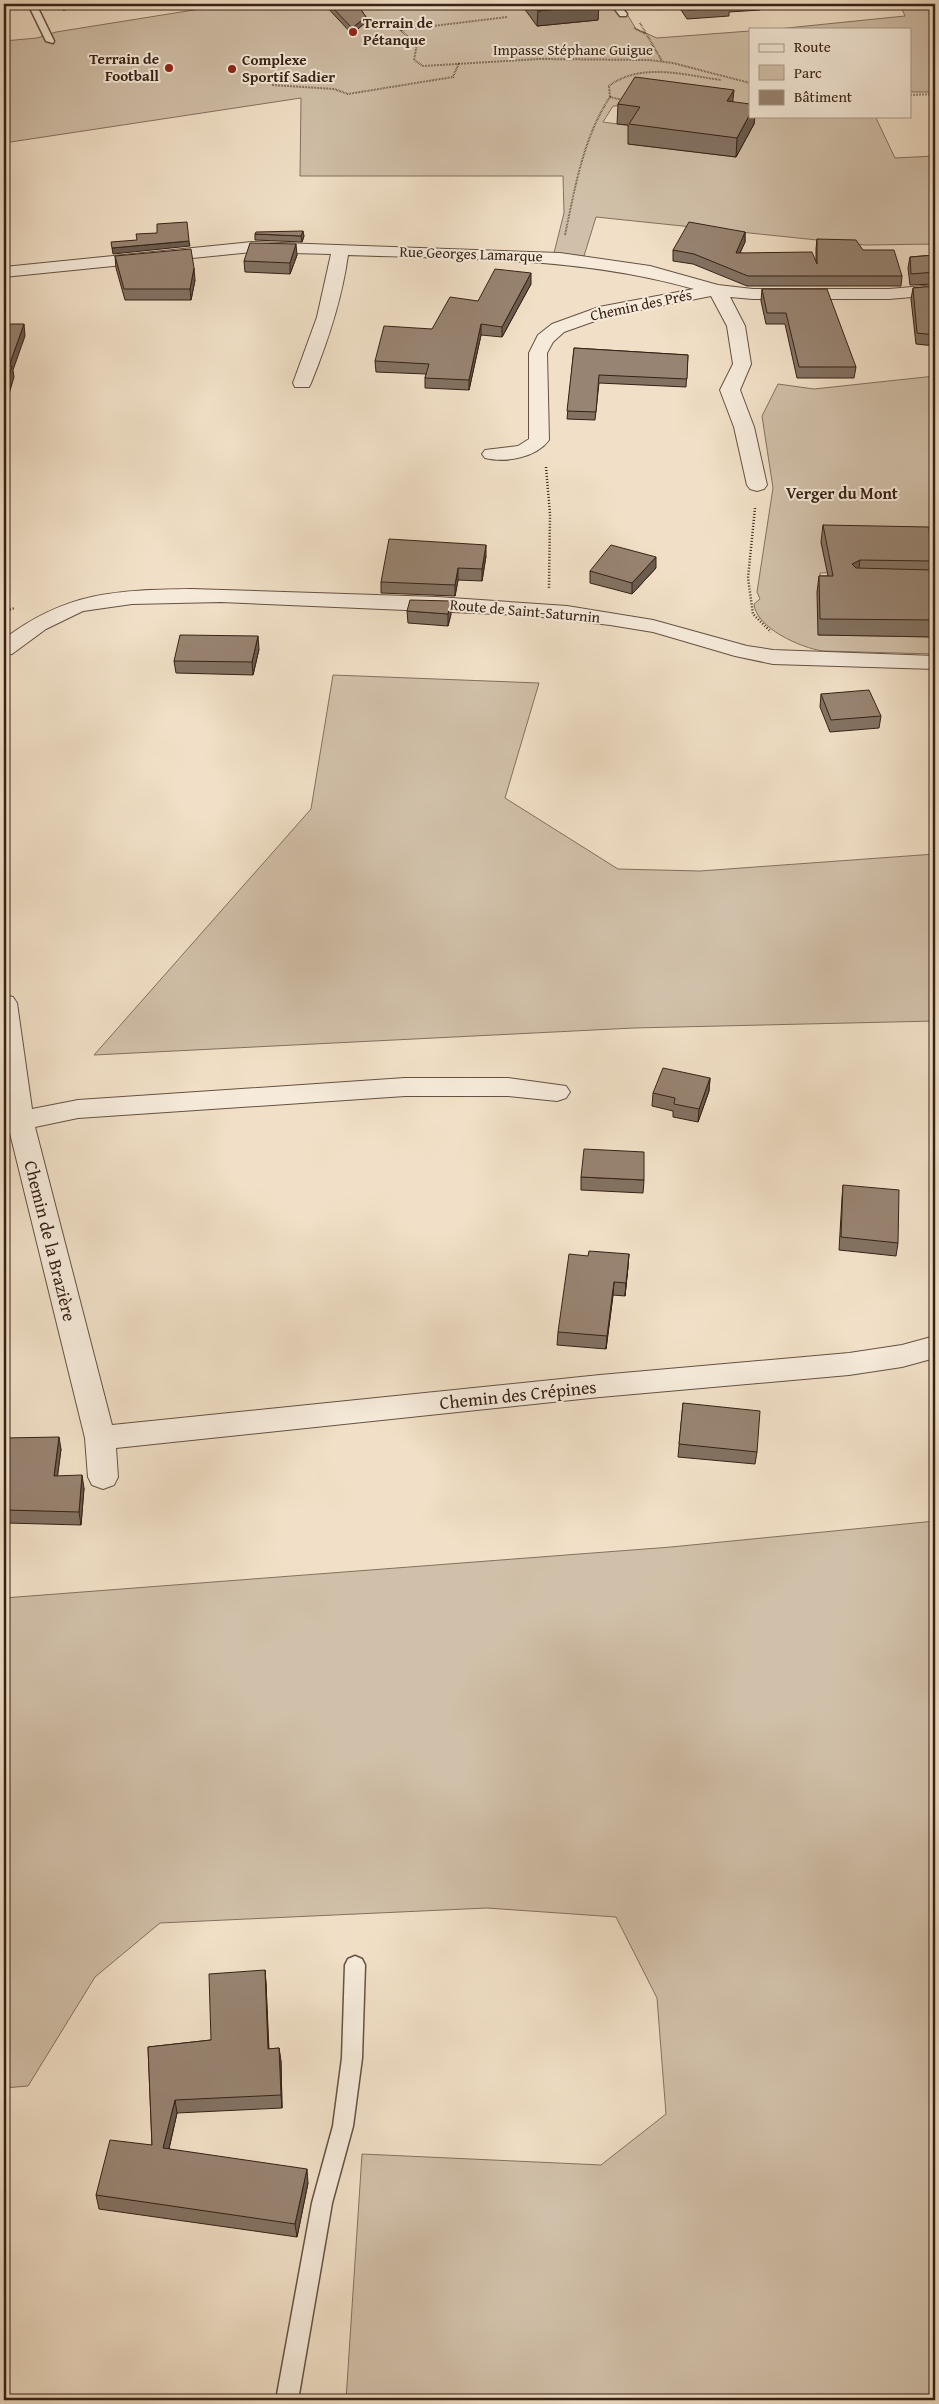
<svg xmlns="http://www.w3.org/2000/svg" width="939" height="2404" viewBox="0 0 939 2404" font-family="'Gentium Book Plus',serif">
  <style>
    .green { fill: #d1c0a9; stroke: #84705f; fill-rule: evenodd }
    .lines { fill: none; stroke-linecap: round; stroke-linejoin: round }
    .service-casing { stroke: #665142; stroke-width: 3 }
    .minor-casing { stroke: #665142; stroke-width: 2 }
    .path-far1 { stroke: #372115; stroke-width: 2; stroke-dasharray: 0.5 1; stroke-linecap: butt }
    .path { stroke: #372115; stroke-width: 2.5; stroke-dasharray: 1 2; stroke-linecap: butt }
    .service { fill: #f6ebdb; fill-rule: evenodd }
    .minor { fill: #f6ebdb; fill-rule: evenodd }
    .wall { fill: #837262; stroke: #372115 }
    .shaded-wall { fill: #6a5c50; stroke: #372115 }
    .building { fill: #988472; stroke: #372115 }
    .poi-dot { fill: #8f2418; stroke: #f6ebdb; stroke-width: 2 }
    .labels { text-anchor: middle; stroke-width: 4; stroke-linejoin: round; paint-order: stroke }
    .far-poi-label { font-size: 15px; font-weight: bold; fill: #372115; stroke: #f6ebdb; text-anchor: start }
    .far-street-label { font-size: 15px; fill: #372115; stroke: #f6ebdb }
    .far-neighbourhood-label { font-size: 16px; font-weight: bold; fill: #372115; stroke: #f6ebdb }
    .street-label { font-size: 18px; fill: #372115; stroke: #f6ebdb }
  </style>
  <rect width="100%" height="100%" fill="#f1e0c7"/>
  <filter id="stains"><feTurbulence type="fractalNoise" baseFrequency=".004" numOctaves="4"/><feColorMatrix values="0 0 0 0 .2 0 0 0 0 .09 0 0 0 0 .02 0 0 0 .5 -.17"/></filter>
  <radialGradient id="worn" r=".72"><stop offset=".6" stop-color="#630" stop-opacity="0"/><stop offset="1" stop-color="#630" stop-opacity=".3"/></radialGradient>
  <path class="green" d="M231,4H621L636,29L657,38L750,31V116H875L895,158L935,156V244L865,245L596,217L584,256L554,253L564,213L563,176H300L301,98L4,143V41L37,38L56,32ZM619,102L623,103L736,157L628,144L639,127L603,122L613,106H617Z
    M900,4H935V92H910V29H777L905,16Z
    M935,376V569H928L927,544L821,542L827,569L848,572L820,573L819,635L935,637V654L823,651C801,648 756,628 754,604L760,599L757,592L773,488L762,416L778,384L814,389Z
    M333,675L539,683L505,798L618,869L700,871L935,854V1021L634,1028L94,1055L311,809Z
    M935,1521V2400H346L362,2154L601,2165L666,2114L657,1998L616,1917L487,1908L160,1923L95,1977L28,2086L4,2088V1598L671,1547Z"/>
  <g class="lines">
    <g class="service-casing">
      <path id="service" d="M28,4H36L54,41L53,43L46,41Z
        M611,4H619L627,14L626,16H620Z
        M355,1956L362,1959L365,1965L362,2058L353,2126L332,2203L298,2400H276L312,2203L333,2126L342,2058L345,1965L348,1959Z"/>
    </g>
    <g class="minor-casing">
      <path id="minor" d="M252,242L560,253L650,266L718,285L753,289H889L935,285V295L889,299H753L730,297L745,326L751,364L740,390L754,427L767,485L764,489L757,491L750,489L747,485L734,427L720,390L733,364L727,326L711,296L609,316L564,332L553,342L547,353L549,440C536,458 505,463 485,458L482,454L485,450L518,446L529,439V353L538,335L552,324L599,307L694,289C581,257 465,259 348,255C342,299 328,341 311,383L309,387H295L293,383L317,317L331,254L252,252L4,277V267Z
        M191,589L437,597L567,606L653,620L747,646L773,650L935,656V669L773,664L735,656L653,632L610,625L524,615L221,602L132,604L83,611L46,629L12,654L4,655V639C66,592 116,590 191,589Z
        M4,995L13,997L17,1003L32,1109L78,1100L405,1078H508L566,1086L570,1092L566,1098L557,1101L508,1096H405L78,1118L35,1127L112,1425L600,1375L849,1353L902,1345L935,1336V1358L902,1367L849,1375L600,1397L116,1448L118,1477L114,1485L103,1489L92,1485L88,1477L85,1438L7,1121L4,1099Z"/>
    </g>
    <path class="path-far1" d="M507,17L400,30L417,44L414,60L423,66L539,59L649,60L673,63L750,83
      M640,23L662,61
      M634,28L646,34
      M272,85L334,89L348,94L453,77L459,63
      M910,95L935,94
      M623,100L610,97L609,86C640,62 685,75 721,80
      M565,235C575,188 583,138 610,97"/>
    <path class="path" d="M546,467L550,514L549,588
      M755,508L748,578L753,614L771,632
      M4,611L15,608"/>
    <use href="#service" class="service"/>
    <use href="#minor" class="minor"/>
  </g>
  <path class="wall" d="M57,4H101L63,10Z
    M324,4H357L366,17V22L352,34Z
    M521,4H598V20L537,26Z
    M677,4H761L760,10L729,12V16L687,19Z
    M733,102L750,116H755L754,124L736,157L628,144V125L617,124L618,104Z
    M745,232V242L740,253L816,261V249L817,239L863,250L902,276L901,286H747L693,264L673,261V250Z
    M255,234L304,236L302,242L255,240Z
    M297,255L290,274L245,272L244,261Z
    M935,255V284L910,285L908,268L910,257Z
    M115,256L195,280L191,300H125L116,268Z
    M531,284L502,337L481,335L469,390L425,388V378L426,374L376,372L375,361L432,329L478,301Z
    M935,286V346L916,344L911,299L913,288Z
    M762,289L856,367L854,378H797L785,324H766L761,301Z
    M574,348L688,355L686,387L599,383L595,420L567,419Z
    M823,525L931,561L930,570L932,575H935V637L818,635L817,592L819,576H828L821,542Z
    M486,556L482,581L458,580L455,596L381,593V582Z
    M656,568L632,594L590,583V571Z
    M407,611L451,614L448,626L408,623Z
    M259,649L253,675L176,673L174,661Z
    M821,694L881,716L879,728L830,732L820,707Z
    M710,1078L709,1091L698,1122L673,1117V1111L652,1106L653,1093Z
    M581,1177L644,1180L643,1193L581,1190Z
    M843,1185L898,1243L896,1256L839,1250L842,1198Z
    M628,1267L625,1296L613,1295L606,1349L557,1345L558,1332Z
    M683,1403L757,1452L755,1464L678,1457Z
    M4,1438L61,1449L57,1476L84,1488L81,1525L7,1523L6,1519H4Z
    M265,1970L266,1984L269,2049L279,2048L281,2062L282,2108L177,2113L169,2149L308,2183L297,2237L99,2209L96,2195L152,2145L148,2047L211,2040Z"/>
  <path class="shaded-wall" d="M71,4H101L63,10V5Z
    M599,5L598,20L537,26L538,11Z
    M366,17V22L352,34V28Z
    M734,90L732,109L727,101Z
    M750,114V116H755L754,124L736,157L737,138Z
    M303,231L304,236L302,242L301,236Z
    M745,232V242L735,263L736,253Z
    M189,241L190,246L113,254L112,248Z
    M296,244L297,255L290,274V263Z
    M194,268L195,280L191,300L190,289Z
    M531,273V284L502,337V327Z
    M24,324L25,336L13,370L14,377L4,411V394L9,366Z
    M481,324V335L469,390V380Z
    M486,545V556L482,581V569Z
    M656,557V568L632,594V583Z
    M860,560L858,576L852,564Z
    M458,568V580L455,596V585Z
    M451,601V614L448,626V614Z
    M258,636L259,649L253,675L252,662Z
    M710,1078L709,1091L698,1122L699,1109Z
    M629,1254L628,1267L625,1296L626,1283Z
    M614,1282L613,1295L606,1349L607,1336Z
    M59,1437L61,1449L56,1489L54,1476Z
    M82,1475L84,1488L81,1525L79,1512Z
    M265,1970L266,1984L269,2063L268,2049Z
    M279,2048L281,2062L282,2108L281,2095Z
    M175,2100L177,2113L166,2161L163,2148Z
    M307,2169L308,2183L297,2237L295,2224Z"/>
  <path class="building" d="M329,4H357L366,17L352,28Z
    M532,4H598L599,5L538,11Z
    M683,4H726L729,8L688,10Z
    M635,77L734,90L727,101L750,104V114L737,138L629,124L640,107L618,104Z
    M187,222L189,241L112,248L111,242L137,240L136,234L157,233V224Z
    M689,222L745,232L736,253L812,252L817,264V239L856,240L863,250H894L902,276H748L694,254L673,250Z
    M303,231L301,236L255,234L256,232Z
    M250,243L296,244L290,263L244,261Z
    M191,249L194,268L190,289H124L115,256Z
    M935,255V272L911,274L910,257Z
    M495,269L531,273L502,327L481,324L469,380L425,378L429,364L375,361L384,326L432,329L450,297L478,301Z
    M935,286V335L917,333L913,288Z
    M762,289H827L856,367H799L786,313H767Z
    M4,324H24L9,366H12L4,394Z
    M574,348L688,355L687,379L599,375L596,412L567,411Z
    M823,525L929,527L931,561L860,560L852,564L856,568L932,570V575H935V620L820,619L819,576H833Z
    M389,539L486,545L482,569L458,568L455,585L381,582Z
    M611,545L656,557L632,583L590,571Z
    M410,600L451,601L448,614L407,611Z
    M180,635L258,636L252,662L174,661Z
    M869,690L881,716L831,720L821,694Z
    M663,1068L710,1078L699,1109L674,1104L675,1098L653,1093Z
    M584,1149L644,1152V1180L581,1177Z
    M843,1185L899,1190L898,1243L841,1237Z
    M589,1251L629,1254L626,1283L614,1282L607,1336L558,1332L569,1254L588,1256Z
    M683,1403L760,1411L757,1452L679,1444Z
    M59,1437L54,1476L82,1475L79,1512L5,1510V1507H4V1438Z
    M265,1970L268,2049L279,2048L281,2095L175,2100L163,2148L307,2169L295,2224L96,2195L110,2140L152,2145L148,2047L211,2040L209,1974Z"/>
  <g class="poi-dot">
    <circle cx="353" cy="32" r="5"/>
    <circle cx="169" cy="68" r="5"/>
    <circle cx="232" cy="69" r="5"/>
  </g>
  <g class="labels">
    <g class="far-poi-label">
      <text x="363" y="28">Terrain de<tspan x="363" dy="17">Pétanque</tspan></text>
      <text x="159" y="64" text-anchor="end">Terrain de<tspan x="159" dy="17">Football</tspan></text>
      <text x="242" y="65">Complexe<tspan x="242" dy="17">Sportif Sadier</tspan></text>
    </g>
    <g class="far-street-label">
      <text x="573" y="55">Impasse Stéphane Guigue</text>
      <text transform="translate(471 254) rotate(2)" y="5">Rue Georges Lamarque</text>
      <text transform="translate(641 305) rotate(-12)" y="5">Chemin des Prés</text>
      <text transform="translate(525 611) rotate(5)" y="5">Route de Saint-Saturnin</text>
    </g>
    <g class="far-neighbourhood-label">
      <text x="842" y="499">Verger du Mont</text>
    </g>
    <g class="street-label">
      <text transform="translate(50 1241) rotate(76)" y="6">Chemin de la Brazière</text>
      <text transform="translate(518 1395) rotate(-6)" y="6">Chemin des Crépines</text>
    </g>
  </g>
  <rect width="939" height="2404" fill="none" stroke="#f1e0c7" stroke-width="20"/>
  <rect x="5" y="5" width="929" height="2394" fill="none" stroke="#372115" stroke-width="2.5"/>
  <rect x="10" y="10" width="919" height="2384" fill="none" stroke="#372115"/>
  <rect x="749" y="28" width="162" height="90" fill="#f6ebdb" stroke="#aa9a8c"/>
  <rect x="759" y="44" width="25" height="8" fill="#f6ebdb" stroke="#aa9a8c"/>
  <text x="794" y="52" font-size="15" fill="#372115">Route</text>
  <rect x="759" y="65" width="25" height="15" fill="#d1c0a9" stroke="#aa9a8c"/>
  <text x="794" y="78" font-size="15" fill="#372115">Parc</text>
  <rect x="759" y="90" width="25" height="15" fill="#988472" stroke="#aa9a8c"/>
  <text x="794" y="102" font-size="15" fill="#372115">Bâtiment</text>
  <rect width="100%" height="100%" filter="url(#stains)"/>
  <rect width="100%" height="100%" fill="url(#worn)"/>
</svg>
